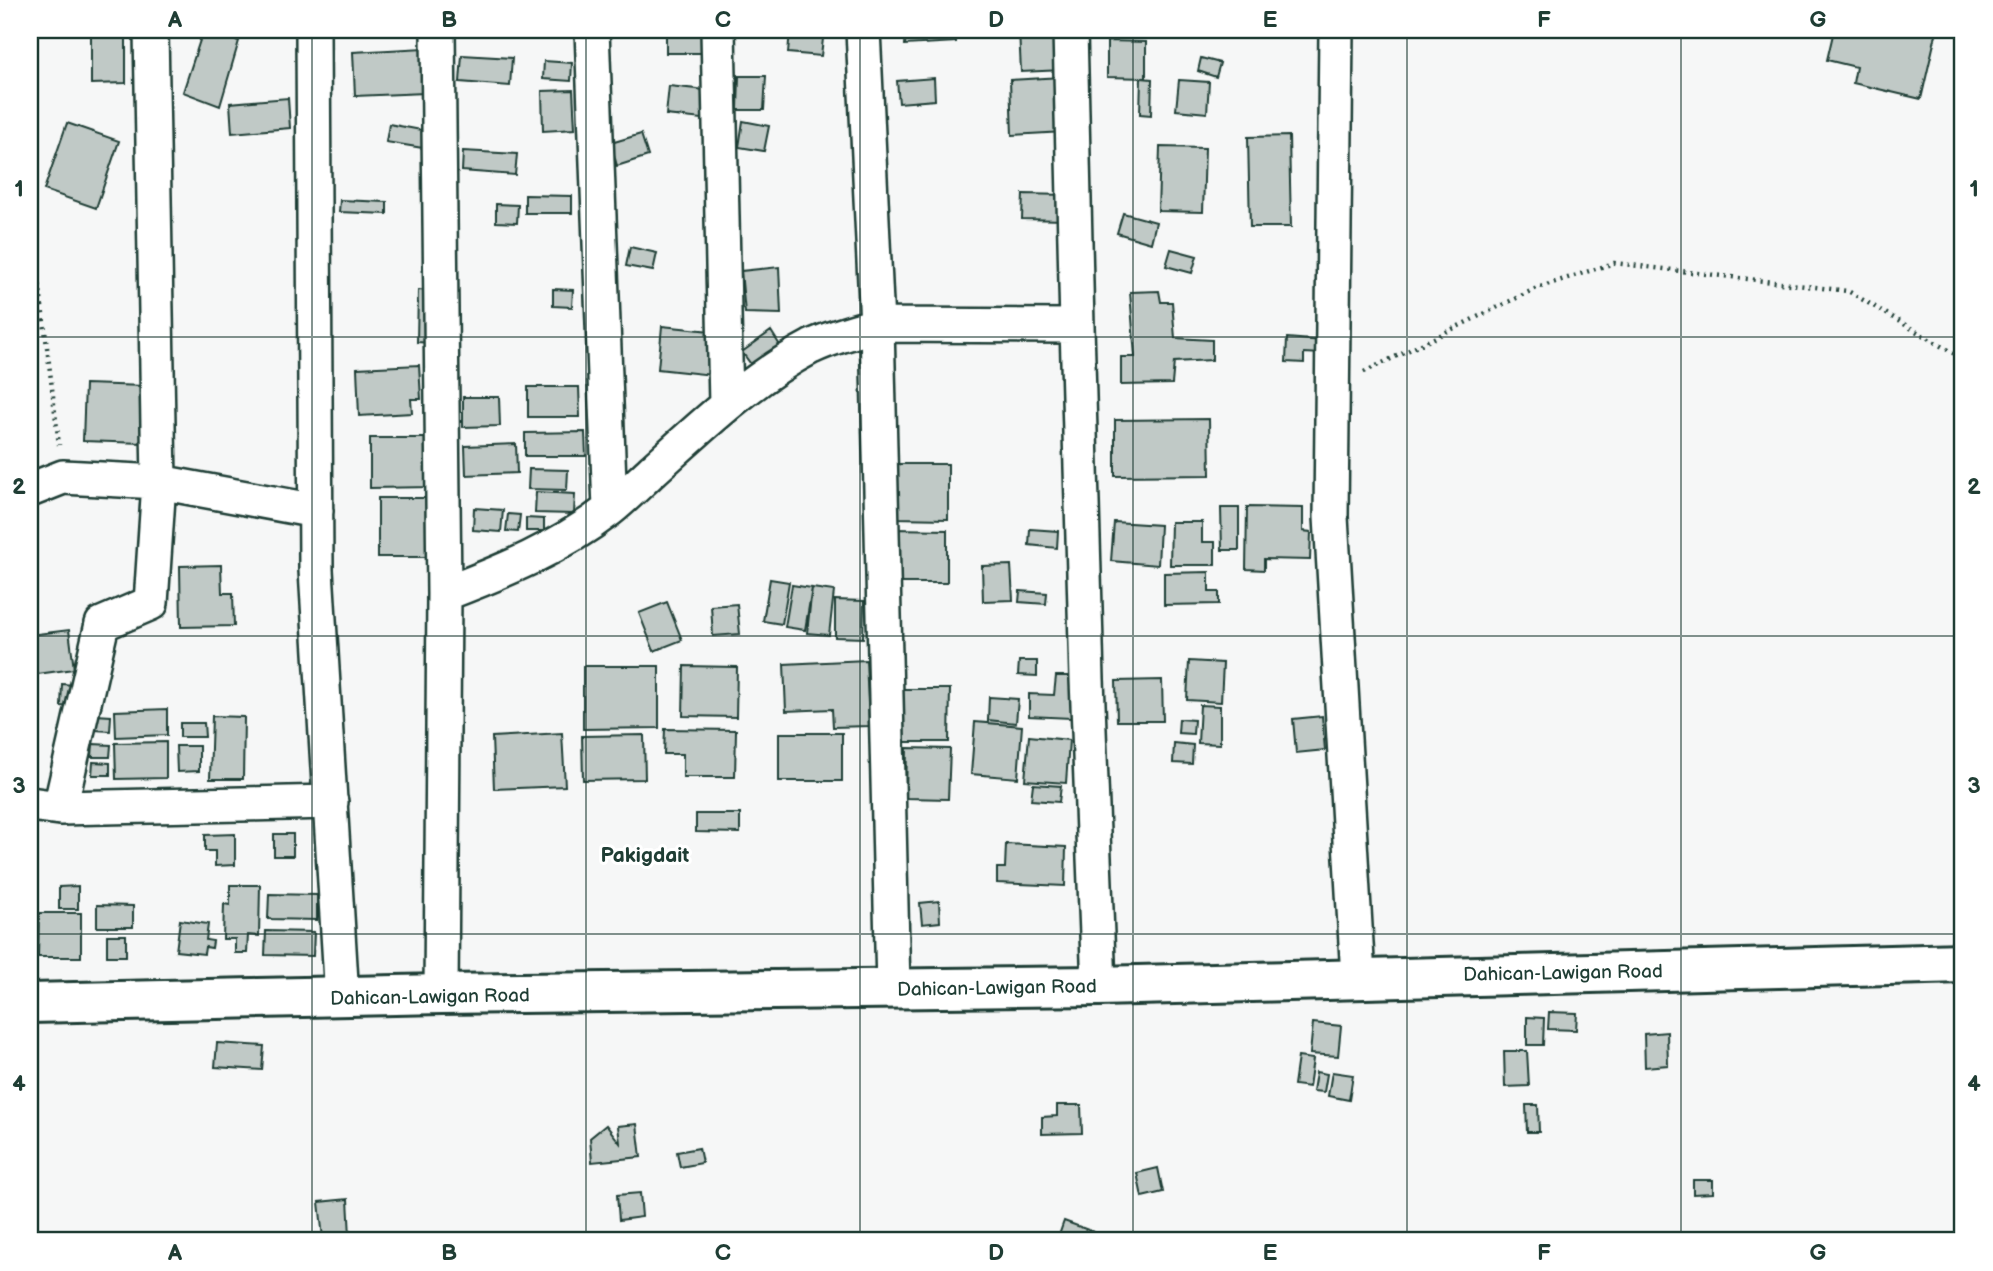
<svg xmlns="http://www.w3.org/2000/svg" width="1993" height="1271" viewBox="0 0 1993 1271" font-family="'Balsamiq Sans',sans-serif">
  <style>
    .building { fill: #c0c9c6; stroke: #1f3d34; stroke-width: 2 }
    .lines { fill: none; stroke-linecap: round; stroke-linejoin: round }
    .minor-casing { stroke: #1f3d34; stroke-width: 38 }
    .major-casing { stroke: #1f3d34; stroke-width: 44 }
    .path { stroke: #1f3d34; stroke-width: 4.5; stroke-dasharray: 2 5; stroke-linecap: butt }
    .minor { stroke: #fff; stroke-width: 33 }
    .major { stroke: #fff; stroke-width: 38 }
    .grid { fill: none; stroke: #1f3d34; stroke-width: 2; stroke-opacity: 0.55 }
    .labels { text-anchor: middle; stroke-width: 6; stroke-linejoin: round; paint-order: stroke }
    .street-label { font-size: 19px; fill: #1f3d34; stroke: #fff }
    .neighbourhood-label { font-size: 21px; font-weight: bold; fill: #1f3d34; stroke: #fff }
    .neatline { fill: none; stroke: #1f3d34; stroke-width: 2.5 }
    .grid-label { font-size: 23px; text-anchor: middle; font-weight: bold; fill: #1f3d34 }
  </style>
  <rect width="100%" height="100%" fill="#f6f7f7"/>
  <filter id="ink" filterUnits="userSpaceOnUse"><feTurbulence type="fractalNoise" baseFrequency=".0143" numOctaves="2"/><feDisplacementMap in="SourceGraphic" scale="14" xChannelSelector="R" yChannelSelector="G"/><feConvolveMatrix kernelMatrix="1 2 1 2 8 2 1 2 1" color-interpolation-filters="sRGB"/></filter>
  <g filter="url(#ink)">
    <path class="building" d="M91,30H126V83L91,84Z
      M606,30H651V34L606,33Z
      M790,30H824L821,56L788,53Z
      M906,30H956V42L905,45Z
      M1019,30H1061L1063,70L1021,72Z
      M1834,30H1937L1921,99L1853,83L1856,67L1827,60Z
      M203,31L239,41L220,106L183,92Z
      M666,35H703V53H666Z
      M1107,41L1146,42V78L1107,77Z
      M424,48L425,93L355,96L353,52Z
      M462,55L512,58L510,86L460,82Z
      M1201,58L1220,63L1216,77L1198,71Z
      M544,61L572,63L571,81L543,79Z
      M739,76H766L764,110H738Z
      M1062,77L1064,132L1012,135L1010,80Z
      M934,78L935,100L899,103L897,81Z
      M1141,78L1152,79L1151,115L1140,114Z
      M1179,80L1209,82L1207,113L1176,110Z
      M669,86L705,90L702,119L666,115Z
      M573,90L575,129L543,131L542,91Z
      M288,98L290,128L232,133L230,103Z
      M743,121L769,126L764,151L739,147Z
      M67,123L119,141L96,208L44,190Z
      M389,124L432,132L429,149L386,142Z
      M641,134L648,156L617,166L611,143Z
      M1289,136L1291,227H1250L1248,137Z
      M1160,147L1205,148L1203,212L1158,211Z
      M463,151L517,154L515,175L462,171Z
      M1023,194L1066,195L1065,220L1022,219Z
      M525,195L572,196V213H525Z
      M340,200L387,202V214L339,212Z
      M496,204L518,205L517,223L496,222Z
      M1123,213L1156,222L1151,243L1117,233Z
      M630,247L657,253L653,271L626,266Z
      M1171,249L1197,256L1192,273L1166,266Z
      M779,267L781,314L745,313L741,271Z
      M553,289L573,290L572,307L553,306Z
      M418,290L431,291V343L417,342Z
      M1159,291L1161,302H1172L1175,338L1212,340V360L1174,362L1172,384L1121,385V357H1135L1130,292Z
      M662,326L710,331L712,375L658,369Z
      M771,331L781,347L753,367L742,352Z
      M1287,338L1323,341L1322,354L1304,353V363L1286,362Z
      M419,365L421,399H411L412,413L359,416L357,368Z
      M85,384L145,386L143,443L83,441Z
      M528,387H579L580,417H528Z
      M463,397H499L500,426L463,427Z
      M30,404L35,479L30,480Z
      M1209,419L1210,475L1115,476V420Z
      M585,432L586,456H525V433Z
      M370,438H432L433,487L370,488Z
      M516,444L517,473L466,475L465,446Z
      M895,464H948V519L895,518Z
      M529,469L568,470L567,490L528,489Z
      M536,492L575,494L574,514L535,513Z
      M378,498H432L431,557H378Z
      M1247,507L1303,508V531L1311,532L1310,560L1264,559V570L1246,569Z
      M474,508L503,510L501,532L473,530Z
      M1221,508H1239V550H1222Z
      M508,514L520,515L518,532L506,531Z
      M526,518L544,519V531H526Z
      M1114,522L1160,525L1158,565L1111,561Z
      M1171,522H1202V542H1215V565H1170Z
      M894,529L947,530V583H894Z
      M1030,529L1058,531L1057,548L1029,545Z
      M221,565L222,593H233L234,626L181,627L180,566Z
      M1011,565L1013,600L983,601L982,566Z
      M1209,572V592H1219V604L1164,605V573Z
      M770,579L789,582L782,624L763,621Z
      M792,585L812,588L805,630L785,627Z
      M812,588L834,591L829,635L807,633Z
      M1020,591L1047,593L1046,604L1019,602Z
      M835,600L864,601L863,638L835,637Z
      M667,602L682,640L654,651L639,613Z
      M737,604L740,634L713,636L711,606Z
      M69,630L74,669L30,675V635Z
      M866,660L869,726L833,727L832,709L786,711L784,664Z
      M1019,661H1037V676L1018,675Z
      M1189,661L1223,663L1221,702L1187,700Z
      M583,666H659V728L583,729Z
      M684,666L737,667L736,717L683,716Z
      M1056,676H1073L1071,718L1029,716V694L1054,695Z
      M1162,680L1163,721H1117L1116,681Z
      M62,684L73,685L72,707L61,706Z
      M896,689H950L949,742H896Z
      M989,697L1018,699L1016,723L988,720Z
      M1200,705L1220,706V744L1198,743Z
      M167,709V735L116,737L115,711Z
      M96,715L111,716L110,731L95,730Z
      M212,716L244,717L243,779H210Z
      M1322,716L1325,750L1296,753L1293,719Z
      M1179,719L1194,720L1193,734L1178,733Z
      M975,722L1022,726L1018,778L971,774Z
      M180,723H204L205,737H180Z
      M665,729L736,730L735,777H683V754H664Z
      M562,733L565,786L494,789L492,737Z
      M779,733H842V781H779Z
      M644,735L645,779L583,780L582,736Z
      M1029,736L1069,740L1066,783L1025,780Z
      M166,742V778L116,779L115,743Z
      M1174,743L1193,745L1192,764L1173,763Z
      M93,744L111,745L110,757H92Z
      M176,746H199V771L177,772Z
      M907,748L950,749L948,799L906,798Z
      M93,762L110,763V775H92Z
      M1033,784L1061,786L1059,802L1031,800Z
      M696,814H740V833L696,832Z
      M235,834V865L215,866V851H205V835Z
      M274,834H293V856H274Z
      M1006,844L1066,847L1065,886L997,883V868H1005Z
      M230,885H260L259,936L248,935L247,953H235V939H223L224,904L230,905Z
      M78,886V909H59V887Z
      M269,894L317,895V920L268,919Z
      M939,901L940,922L922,924L920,903Z
      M97,905L133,906V927H97Z
      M39,913H81V957H38Z
      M180,920L208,924L206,940L213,941L212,948L205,947L204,954L176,951Z
      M266,931L314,932L313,956L265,955Z
      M107,935H126V956H107Z
      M1549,1012L1577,1013L1576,1030L1548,1029Z
      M1527,1017L1544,1018L1543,1045H1527Z
      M1313,1023L1341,1026L1338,1056L1310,1054Z
      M1667,1032L1668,1065L1645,1067L1644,1034Z
      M217,1043L264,1046L262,1070L215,1067Z
      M1504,1051H1527L1529,1086L1505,1087Z
      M1298,1057L1313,1059L1309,1087L1294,1085Z
      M1316,1072L1327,1074L1324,1092L1313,1091Z
      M1332,1072L1353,1075L1349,1100L1328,1096Z
      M1057,1105H1081L1082,1133L1042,1134V1117L1057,1116Z
      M1526,1105H1538L1539,1132H1527Z
      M637,1124L641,1157L592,1162L590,1138L606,1125L620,1143L618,1126Z
      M699,1148L702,1163L680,1167L677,1152Z
      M1158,1168L1163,1192L1142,1197L1137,1173Z
      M1693,1180H1713V1193L1693,1194Z
      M640,1193L642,1217L619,1220L617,1195Z
      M348,1199L350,1236L323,1238L319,1202Z
      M1064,1221L1094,1232L1091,1241H1057Z"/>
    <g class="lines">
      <g class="minor-casing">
        <path id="minor" d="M313,30L316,570L342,998
          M438,30L444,594L441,994
          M592,30L610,509
          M718,30L726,405
          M1070,30L1077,326
          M1336,30L1331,517L1358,977
          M30,490L63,477L159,482L316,511
          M444,594C504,571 558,549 609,510C624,498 638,484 652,471C702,426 752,378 811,347C832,337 854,331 877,325L863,30
          M30,804L60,808L331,802
          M60,808L102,624L151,603L159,482L151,30
          M893,988L877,325L1077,326L1087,679L1099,986"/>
      </g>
      <g class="major-casing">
        <path id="major" d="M30,1003L441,994L1099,986L1963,963"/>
      </g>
      <path class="path" d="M30,208L59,445
        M1364,372L1537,288L1614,263L1848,291L1963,359"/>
      <use href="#minor" class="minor"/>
      <use href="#major" class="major"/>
    </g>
  </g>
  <path class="grid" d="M312,30V1241M586,30V1241M860,30V1241M1133,30V1241M1407,30V1241M1681,30V1241M30,337H1963M30,636H1963M30,934H1963"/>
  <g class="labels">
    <g class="street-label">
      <text transform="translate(1563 972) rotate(-1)" y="7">Dahican-Lawigan Road</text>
      <text transform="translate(997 987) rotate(-1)" y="7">Dahican-Lawigan Road</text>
      <text transform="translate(430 996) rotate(-1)" y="7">Dahican-Lawigan Road</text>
    </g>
    <g class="neighbourhood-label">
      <text x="645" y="862">Pakigdait</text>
    </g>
  </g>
  <rect width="1993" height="1271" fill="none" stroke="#fff" stroke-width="77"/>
  <rect x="38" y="38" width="1916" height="1194" class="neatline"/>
  <g class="grid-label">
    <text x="175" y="27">A</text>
    <text x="449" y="27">B</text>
    <text x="723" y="27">C</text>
    <text x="996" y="27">D</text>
    <text x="1270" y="27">E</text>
    <text x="1544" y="27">F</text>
    <text x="1818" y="27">G</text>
    <text x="19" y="196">1</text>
    <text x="1974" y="196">1</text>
    <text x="19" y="494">2</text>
    <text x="1974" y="494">2</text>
    <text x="19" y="793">3</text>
    <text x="1974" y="793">3</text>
    <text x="19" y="1091">4</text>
    <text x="1974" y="1091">4</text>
    <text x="175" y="1260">A</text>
    <text x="449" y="1260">B</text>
    <text x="723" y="1260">C</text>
    <text x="996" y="1260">D</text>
    <text x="1270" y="1260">E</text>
    <text x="1544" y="1260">F</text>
    <text x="1818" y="1260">G</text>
  </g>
</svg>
